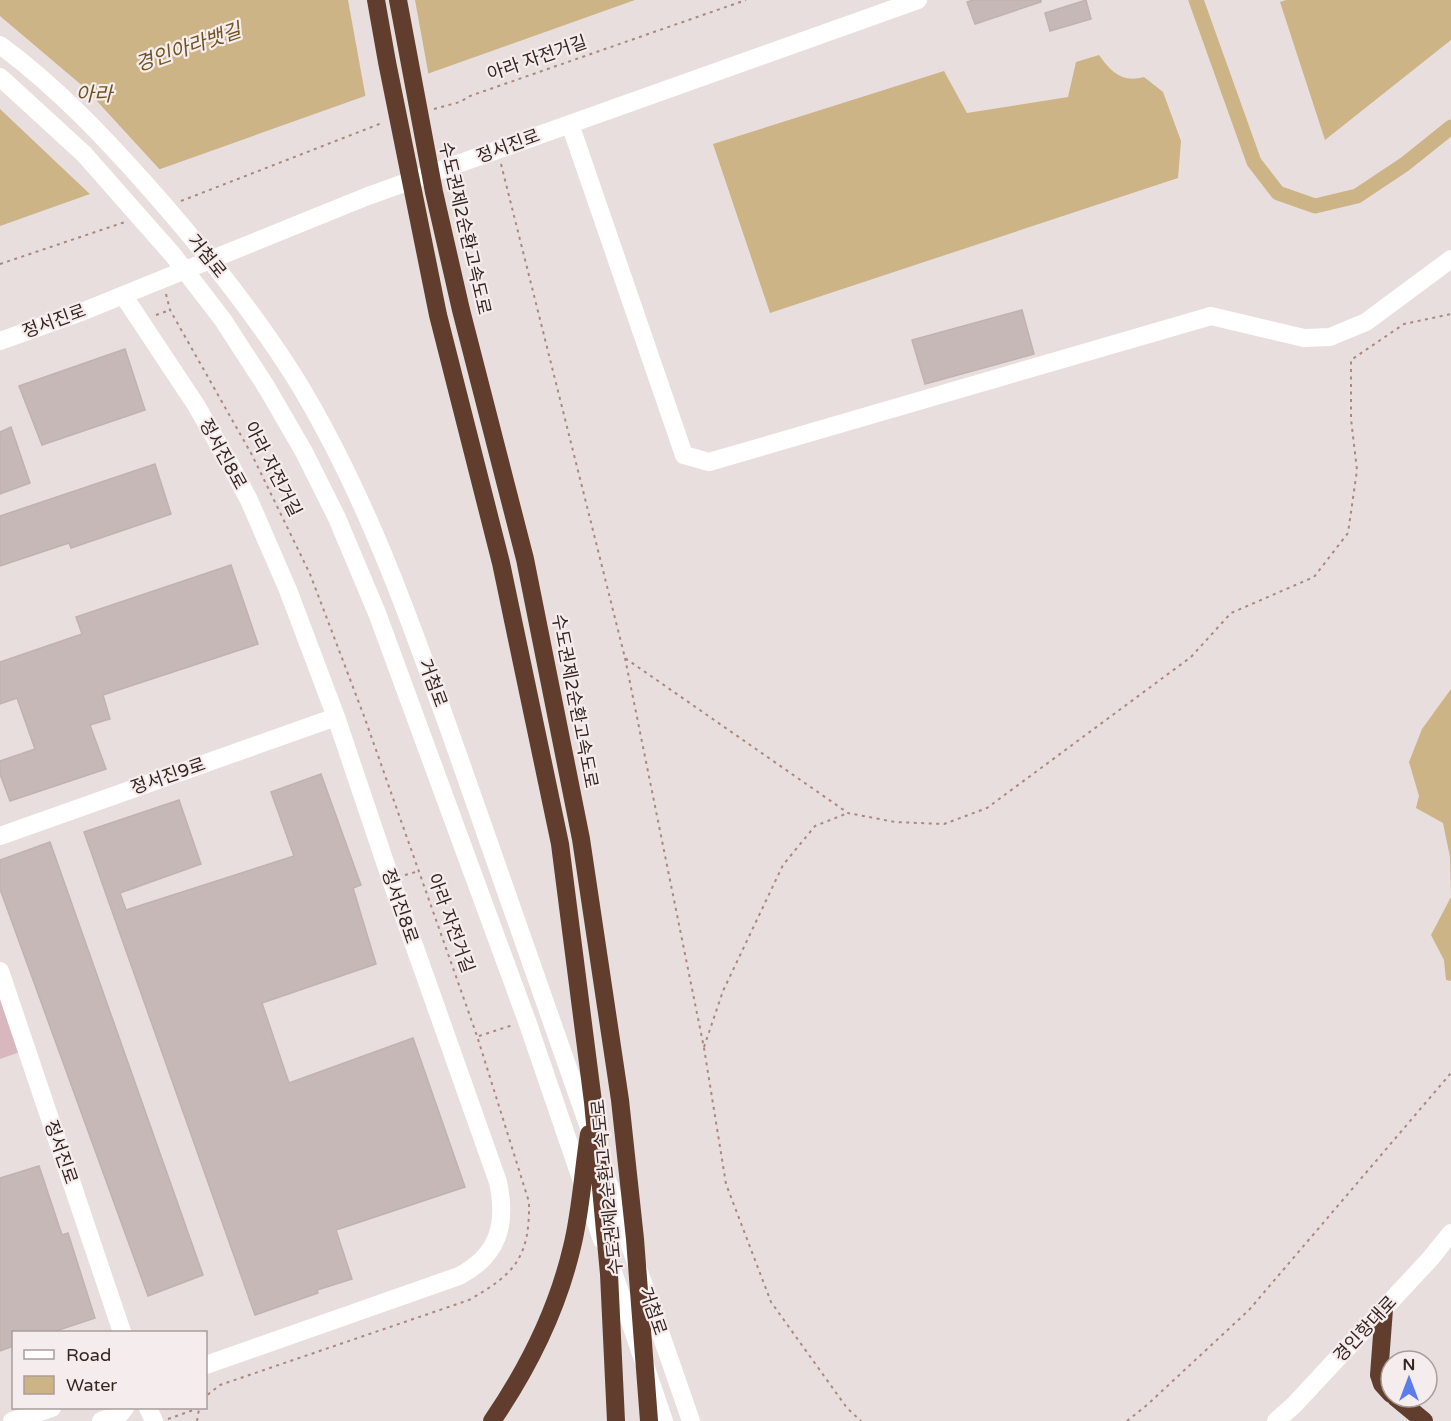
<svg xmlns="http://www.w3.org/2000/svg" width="1451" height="1421" viewBox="0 0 1451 1421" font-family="'Varela Round','Noto Sans KR',sans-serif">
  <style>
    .green { fill: #d9b7be }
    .water { fill: #ccb487 }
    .pier { fill: #e8dedd }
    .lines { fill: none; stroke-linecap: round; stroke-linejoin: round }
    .canal { stroke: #ccb487; stroke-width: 15 }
    .building { fill: #c6b8b6; stroke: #c1b2b0; stroke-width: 1.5 }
    .path { stroke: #aa887f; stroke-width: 2; stroke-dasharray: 3 4.5; stroke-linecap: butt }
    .minor { stroke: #fff; stroke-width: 18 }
    .highway { stroke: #613d2e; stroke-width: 18 }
    .labels { text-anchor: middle; stroke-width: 4.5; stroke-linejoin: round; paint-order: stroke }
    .street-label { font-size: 18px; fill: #372520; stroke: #f5eded }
    .water-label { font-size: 20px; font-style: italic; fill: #6f541e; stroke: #f5eded }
  </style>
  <rect width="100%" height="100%" fill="#e8dedd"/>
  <path class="green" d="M0,992L20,1052L0,1059Z"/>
  <path class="water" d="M0,0H635L0,226Z
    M1286,0H1451V40L1325,140L1280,2Z
    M1099,55C1111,72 1122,83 1144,77L1163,92L1181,141L1178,178L770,313L713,144L944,71L967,113L1068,97L1076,62Z
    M1451,689V981L1446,980L1444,960L1431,935L1451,897L1450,857L1443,823L1416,808L1419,796L1409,762L1422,729Z"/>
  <path class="pier" d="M348,0H415L429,77L366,99Z
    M0,16L85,88L162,172L93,197L0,109Z"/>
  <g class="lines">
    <path class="canal" d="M1196,0L1254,162L1278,193L1315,206L1357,196L1405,164L1451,127"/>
  </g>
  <path class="building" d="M973,0H1041V2L975,24L967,2Z
    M1086,0L1091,19L1050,31L1045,13Z
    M1022,310L1034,354L925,384L912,340Z
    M125,349L145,410L42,445L19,386Z
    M11,427L30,483L0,494V432Z
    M155,464L171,514L71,548L69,543L0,566V516Z
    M231,565L258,644L103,695L110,719L90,725L106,769L10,801L0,774V761L35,749L17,698L0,704V662L82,634L76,617Z
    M321,774L361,885L353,888L376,964L262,1003L289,1083L413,1038L465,1187L336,1230L352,1279L317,1290L318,1293L255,1315L84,832L179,800L201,864L120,893L126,910L294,856L271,792Z
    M50,842L203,1275L148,1296L0,889V860Z
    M39,1166L62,1235L68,1233L95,1318L53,1332H14V1346L0,1351V1178Z"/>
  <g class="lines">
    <path class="path" d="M434,109L460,102L470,96L746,0
      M501,164L625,658L848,813L895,822L944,824L987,808L1191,657L1231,613L1314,577L1348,533L1357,470L1351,419V360L1404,324L1451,314
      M181,201L382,123
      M0,264L125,222
      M166,294L170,310L252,455L310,574L364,716L477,1036L529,1202C530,1257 515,1274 469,1300L220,1385L206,1396
      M156,315L170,310
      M625,658L704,1048L726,1184L771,1302L847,1408L861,1421
      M405,875L419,871
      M479,1036L513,1025
      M704,1047L723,991L783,865L815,826L848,813
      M168,1419L199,1408
      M197,1421L199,1409
      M1127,1421L1147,1405L1249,1310L1451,1073"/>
    <path class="minor" d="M0,45C56,86 105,138 151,190C203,249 252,310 294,376C365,491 411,622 456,749C502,879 548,1009 593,1139
      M0,77L84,154L173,255L223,320L267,388L304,452L337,518L377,613L527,1021L602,1240
      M570,124L684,455L709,462L1211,316L1304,338L1330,337L1366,322L1451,259
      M123,295L196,405L232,468L249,500L288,590L336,717L391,880L498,1182C507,1224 499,1255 459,1276L206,1365
      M0,341L84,311L368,196L918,0
      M0,836L336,717
      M0,971L122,1332
      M602,1165L691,1421
      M611,1266L664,1421
      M148,1408L154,1421
      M12,1421L52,1408
      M101,1421L120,1414L125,1408
      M1276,1421L1294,1405L1430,1259L1451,1233"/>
    <path class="highway" d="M376,0L387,62L438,315L501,563L560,844L593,1102L609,1274L616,1421
      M398,0L434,192L461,310L525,559L581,839L620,1100L635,1239L649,1421
      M1384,1309L1379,1375L1382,1384L1391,1394
      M1395,1397L1424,1421
      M492,1421C529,1367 557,1311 572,1247C581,1211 583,1171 589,1134"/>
  </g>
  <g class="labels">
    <g class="street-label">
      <text transform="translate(537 58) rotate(-19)" y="6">아라 자전거길</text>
      <text transform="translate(508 146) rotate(-20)" y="6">정서진로</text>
      <text transform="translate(465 228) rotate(77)" y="6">수도권제2순환고속도로</text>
      <text transform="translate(207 256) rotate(51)" y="6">거첨로</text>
      <text transform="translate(54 321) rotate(-20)" y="6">정서진로</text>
      <text transform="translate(223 454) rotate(61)" y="6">정서진8로</text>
      <text transform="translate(273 469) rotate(63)" y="6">아라 자전거길</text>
      <text transform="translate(433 683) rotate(70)" y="6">거첨로</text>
      <text transform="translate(575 701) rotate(79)" y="6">수도권제2순환고속도로</text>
      <text transform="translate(168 776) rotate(-19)" y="6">정서진9로</text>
      <text transform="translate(400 906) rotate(71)" y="6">정서진8로</text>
      <text transform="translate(451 923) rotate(70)" y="6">아라 자전거길</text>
      <text transform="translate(61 1152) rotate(71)" y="6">정서진로</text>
      <text transform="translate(607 1187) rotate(-96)" y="6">수도권제2순환고속도로</text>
      <text transform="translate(653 1311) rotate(71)" y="6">거첨로</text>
      <text transform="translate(1365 1329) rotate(-47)" y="6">경인항대로</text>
    </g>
    <g class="water-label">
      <text transform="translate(188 47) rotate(-19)" y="7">경인아라뱃길</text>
      <text x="94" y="101">아라</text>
    </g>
  </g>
  <rect x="12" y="1331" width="195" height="78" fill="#f5eded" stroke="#a99d9b" stroke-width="1.5"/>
  <rect x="24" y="1350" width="30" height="9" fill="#ffffff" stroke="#a99d9b" stroke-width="1.5"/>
  <text x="66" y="1361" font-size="18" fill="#372520">Road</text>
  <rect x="24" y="1376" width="30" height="18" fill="#ccb487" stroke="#a99d9b" stroke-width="1.5"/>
  <text x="66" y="1391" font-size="18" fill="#372520">Water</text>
  <g transform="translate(1409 1379)"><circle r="28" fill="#f5eded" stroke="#a99d9b" stroke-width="1.5"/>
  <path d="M0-4.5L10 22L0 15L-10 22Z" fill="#5a7dea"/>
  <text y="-9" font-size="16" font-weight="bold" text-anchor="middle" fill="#372520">N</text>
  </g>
</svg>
